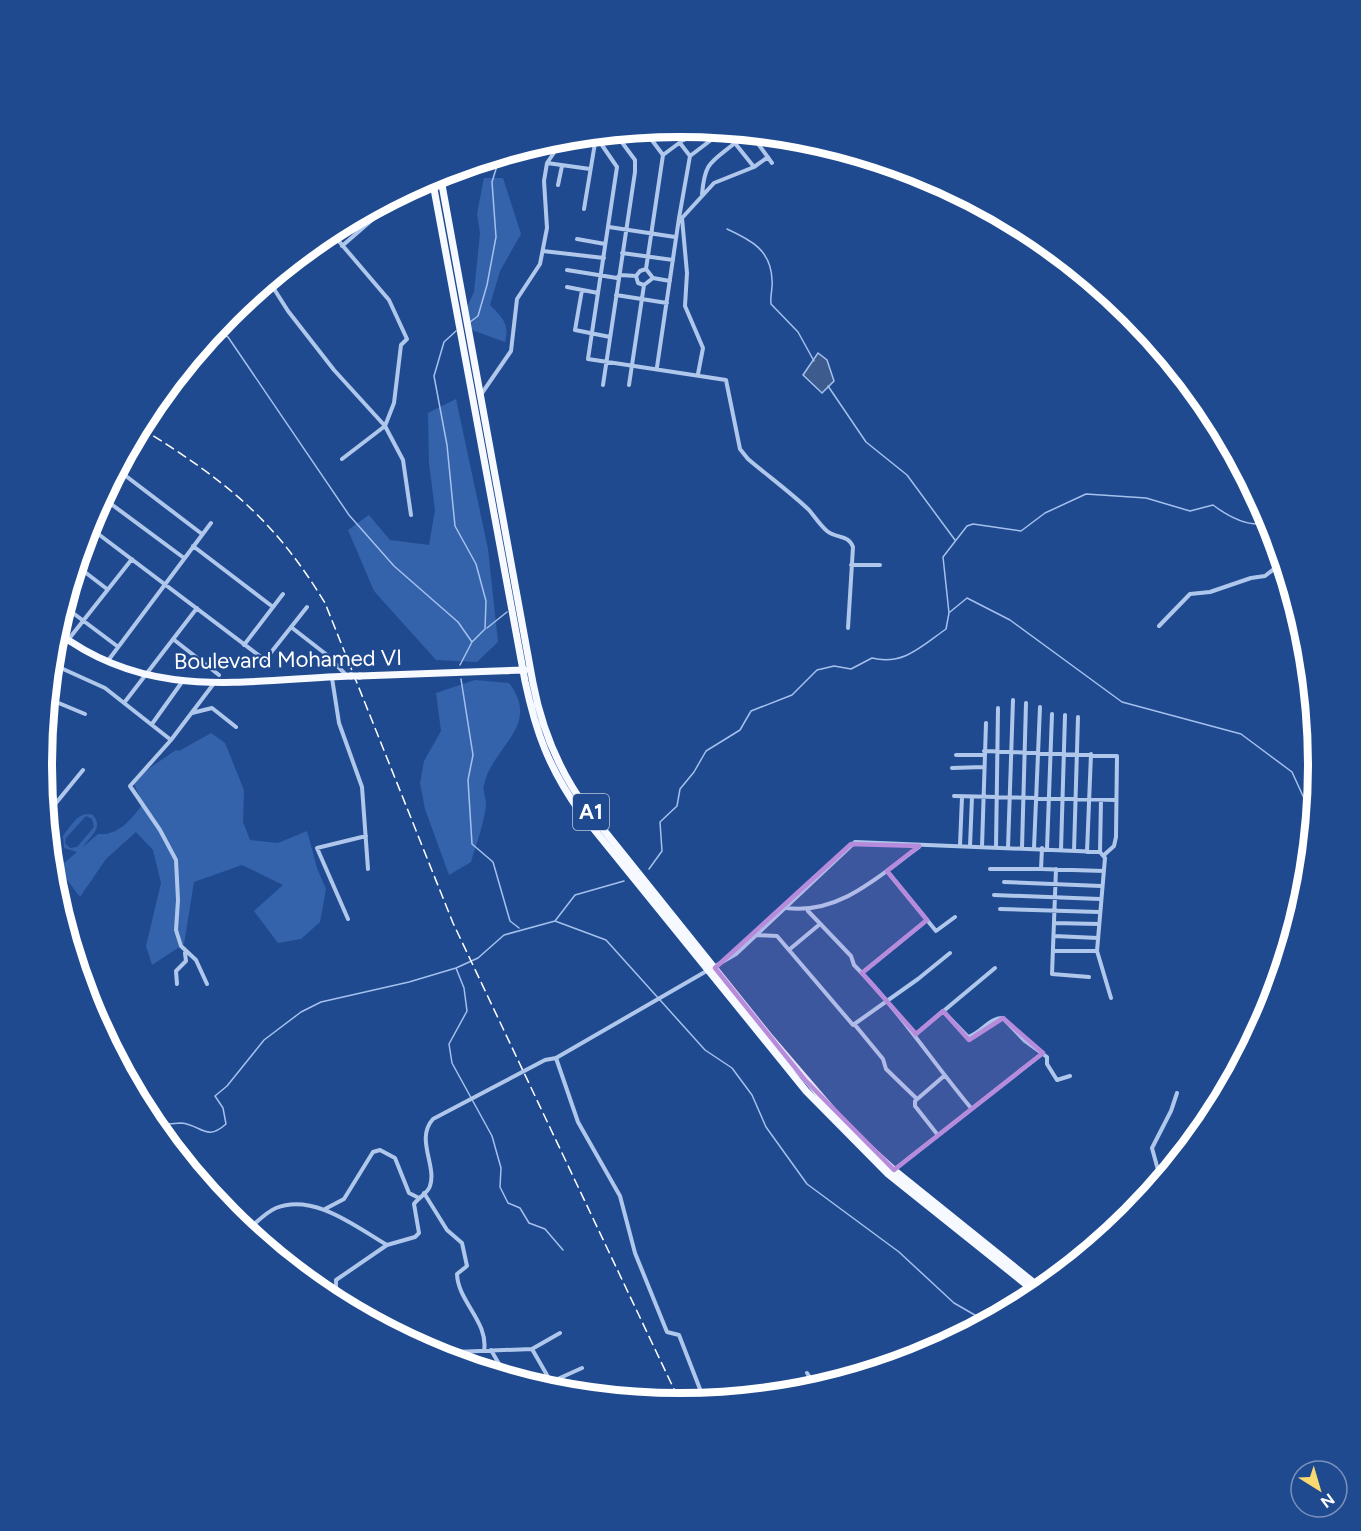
<svg xmlns="http://www.w3.org/2000/svg" width="1361" height="1531" viewBox="0 0 1361 1531" font-family="Figtree,sans-serif">
  <style>
    .green { fill: #3463ac; fill-rule: evenodd }
    .water { fill: #3e5b8e; stroke: #a4c1ee; stroke-width: 1.5 }
    .lines { fill: none; stroke-linecap: round; stroke-linejoin: round }
    .stream { stroke: #a4c1ee; stroke-width: 1.5 }
    .street { stroke: #b0c7ec; stroke-width: 4 }
    .primary { stroke: #f6f9ff; stroke-width: 7 }
    .rail { stroke: #fff; stroke-width: 1.5; stroke-dasharray: 10 4.5; stroke-linecap: butt }
    .primary-bridge { stroke: #f6f9ff; stroke-width: 7 }
    .marked { fill: #b68bdc; fill-opacity: 0.2; stroke: #b68bdc; stroke-width: 4.5; stroke-linejoin: round }
    .labels { text-anchor: middle; stroke-width: 4.5; stroke-linejoin: round; paint-order: stroke }
    .shield { fill: #204a8f; stroke: #bcc9dd; stroke-width: 1.5 }
    .shield-label { font-size: 21px; font-weight: bold; fill: #fff }
    .street-label { font-size: 22px; fill: #fff; stroke: #204a8f }
    .rim { fill: none; stroke: #fff; stroke-width: 8 }
  </style>
  <rect width="100%" height="100%" fill="#204a8f"/>
  <path class="green" d="M484,178H503L521,234L500,271L490,305C502,317 510,324 505,342L469,329L466,309L474,292L480,233L477,214Z
    M456,399L488,549L498,642L477,662L436,660L374,591L348,530L369,515L390,540L429,545L435,510L429,463L428,413Z
    M475,680L509,683C542,726 492,746 484,785C482,791 486,797 486,803C485,822 476,844 471,862L449,875L425,809L420,783L424,761L441,731L436,693Z
    M211,733L225,743L244,790L243,822L250,840L278,843L307,831L317,868L326,889L320,922L301,939L278,943L254,911L283,885L242,865L194,882L184,944L152,965L146,946L161,883L153,850L136,832L106,859L80,897L58,868L77,852L64,848L63,836C71,826 79,810 93,815C104,828 90,836 83,847L98,834C119,836 131,819 143,804L134,784L145,771L176,750L179,751ZM86,816L92,819L94,827L77,847L70,848L65,843L66,838Z"/>
  <path class="water" d="M818,353L827,360L834,381L822,393L803,375Z"/>
  <g class="lines">
    <path class="stream" d="M727,229C751,240 771,250 772,280C773,288 770,295 771,304L798,332L814,361
      M470,322L478,316L487,285L496,237L492,182L500,156
      M215,331L228,337L349,515L394,566L458,622L472,642
      M456,331L444,342L434,376L447,445L455,526L476,564L486,601L485,629L472,642L460,665
      M828,386L866,442L907,475L955,540
      M950,612L967,598L1010,620L1122,702L1241,734L1292,772L1314,820
      M487,628L507,612
      M461,679L473,755L468,780L472,844L493,862L510,921L519,928
      M649,869L662,851L660,822L677,806L680,789L694,772L706,751L740,730L751,711L792,695L817,670L834,666L851,669L872,658C903,666 922,646 946,629L949,613L943,557L967,526L973,524L1021,531L1045,513L1086,494L1146,498L1190,511L1213,505C1229,517 1251,529 1271,522
      M555,921L606,940L705,1050L732,1068L752,1095L766,1127L807,1184L899,1252L954,1303L987,1322
      M456,968L464,988L467,1011L449,1044L452,1063L492,1136L501,1168L500,1187L508,1203L520,1208L529,1223L545,1229L563,1250
      M157,1129L162,1123C170,1125 174,1123 181,1123C202,1125 206,1142 226,1124L223,1108L215,1096L227,1086L264,1040L301,1012L321,1002L409,982L456,968L478,958L504,935L555,921L575,895L624,881"/>
    <path class="street" d="M675,128L684,140
      M645,131L663,155
      M726,132L754,167
      M751,134L772,163
      M595,135L617,167L588,359L726,380L740,449L748,459C768,476 790,492 809,510C815,517 820,525 827,531C837,539 848,534 853,547L848,628
      M680,143L690,156
      M547,163L590,169
      M558,185L562,166
      M702,194C705,162 710,163 735,143
      M584,209L596,137
      M681,218H679L690,156L723,131
      M609,227L675,237
      M331,232L389,300L407,339L401,345L394,403L385,426L342,459
      M577,239L605,244
      M342,246L395,200L393,199
      M543,251L604,258
      M622,253L673,260
      M646,269L663,155L698,129
      M567,270L617,278L620,275L636,276
      M653,278L670,281
      M269,281L288,311L334,370L385,426L403,460L411,515
      M567,287L598,293
      M582,290L575,330L610,337
      M616,295L667,303
      M657,367L679,218
      M698,374L703,348L685,306L687,273L682,218L714,183L754,167L768,157
      M603,385L635,172V160L615,133
      M629,385L644,285L653,278L646,269L640,271L636,276L638,283L644,285
      M480,396L511,351L517,299L540,264L547,228L544,181L547,163L564,138
      M118,470L202,534
      M103,498L184,558
      M89,527L265,660L307,607
      M193,546L273,607
      M851,565H880
      M77,566L107,589
      M65,607L117,646
      M1159,626L1190,594L1210,592L1251,578L1265,576L1283,562
      M291,627L327,655L347,676
      M173,639L219,675
      M68,640L132,559
      M244,645L283,594
      M107,662L211,523
      M52,664L105,688L171,740
      M332,678L339,723L362,787L368,869
      M49,699L85,714
      M124,703L197,608
      M192,713L212,708L236,727
      M152,724L182,682
      M984,751L1117,756L1116,837L1114,846L1104,855
      M956,755H984
      M952,768L984,767
      M954,796L1116,800
      M47,814L83,770
      M960,845L962,797
      M970,846L972,797
      M982,847L986,723
      M996,848L998,708
      M1008,848L1013,700
      M1022,848L1026,703
      M1034,848L1040,707
      M1042,848L1041,869L1104,871
      M1047,849L1052,714
      M1061,850L1065,715
      M1074,851L1078,717
      M1087,852L1091,754
      M1100,852L1101,800
      M990,869H1041
      M1056,869L1052,974L1089,977
      M887,871L936,931L955,917
      M1004,882L1101,886
      M994,895L1100,899
      M786,908C839,915 879,876 919,847
      M1000,909L1099,912
      M808,911L851,956L854,965C898,1009 931,1060 971,1108
      M348,919L317,848L366,836
      M1054,923L1099,924
      M756,935L777,936L853,1025L918,979L950,953
      M1054,936L1098,938
      M790,949L820,924
      M1053,951H1097
      M862,973L927,920
      M177,984L176,971L186,961L185,953
      M207,984L196,960L181,946L176,930L178,900L176,860L160,830L130,786L171,740L215,682
      M943,1011L968,1037C980,1034 990,1017 1003,1018L1025,1041L1047,1057V1064L1057,1080L1070,1076
      M855,1025L883,1059L886,1069L916,1098
      M916,1034L995,968
      M556,1058L578,1122L620,1196L635,1253L667,1332L679,1335L705,1402
      M1211,1114L1214,1115
      M937,1134L915,1106V1101L944,1076
      M173,1149L208,1181L216,1201
      M895,1169L1043,1053
      M1161,1181L1152,1148L1171,1111L1177,1093
      M424,1193L447,1230L462,1243L467,1266L457,1274C458,1302 489,1322 484,1351
      M325,1209L344,1199L373,1152L380,1150L395,1158L409,1193L419,1198
      M246,1231C255,1224 266,1212 276,1208C314,1193 356,1227 387,1245
      M292,1269L298,1263L335,1293
      M336,1302V1280L387,1245L415,1237L419,1233L414,1204C419,1197 428,1193 430,1186C437,1165 415,1139 433,1119L545,1060L556,1058L736,954L855,842L1100,852L1105,858L1097,951L1111,998
      M388,1330L455,1352L532,1349L560,1333
      M532,1349L551,1382L541,1387
      M491,1350L506,1376
      M807,1373L817,1388
      M556,1392L551,1382L582,1368
      M590,1395L604,1388"/>
    <path class="primary" d="M440,174L533,683C542,730 559,771 587,809L769,1036L848,1128L894,1170L1043,1290
      M432,178L525,681C536,733 549,768 580,812L806,1091L888,1174L1038,1294
      M57,632C150,702 243,680 351,676
      M360,676L525,670"/>
    <path class="rail" d="M141,428C225,481 272,516 325,603L453,923L681,1404"/>
    <path class="primary-bridge" d="M351,676H360"/>
  </g>
  <path class="marked" d="M851,844L919,846L887,871L927,920L862,973L916,1034L943,1011L969,1040L1003,1018L1043,1053L894,1170L805,1080L715,968Z"/>
  <g class="labels">
    <rect class="shield" x="573" y="794" width="36" height="36" rx="4.5"/>
    <g class="shield-label">
      <text x="591" y="819">A1</text>
    </g>
    <g class="street-label">
      <text transform="translate(288 659) rotate(-1)" y="8">Boulevard Mohamed VI</text>
    </g>
  </g>
  <path d="M0 0H1361V1531H0ZM52 765a628 628 0 1 1 1256 0a628 628 0 1 1-1256 0Z" fill="#204a8f" fill-rule="evenodd"/>
  <path class="rim" d="M52 765a628 628 0 1 1 1256 0a628 628 0 1 1-1256 0Z"/>
  <g transform="translate(1319 1489) rotate(143)"><circle r="28" fill="#204a8f" stroke="#7992bc" stroke-width="1.5"/>
  <path d="M0-4.5L10 22L0 15L-10 22Z" fill="#f9da71"/>
  <text y="-9" font-size="16" font-weight="bold" text-anchor="middle" fill="#ffffff">N</text>
  </g>
</svg>
